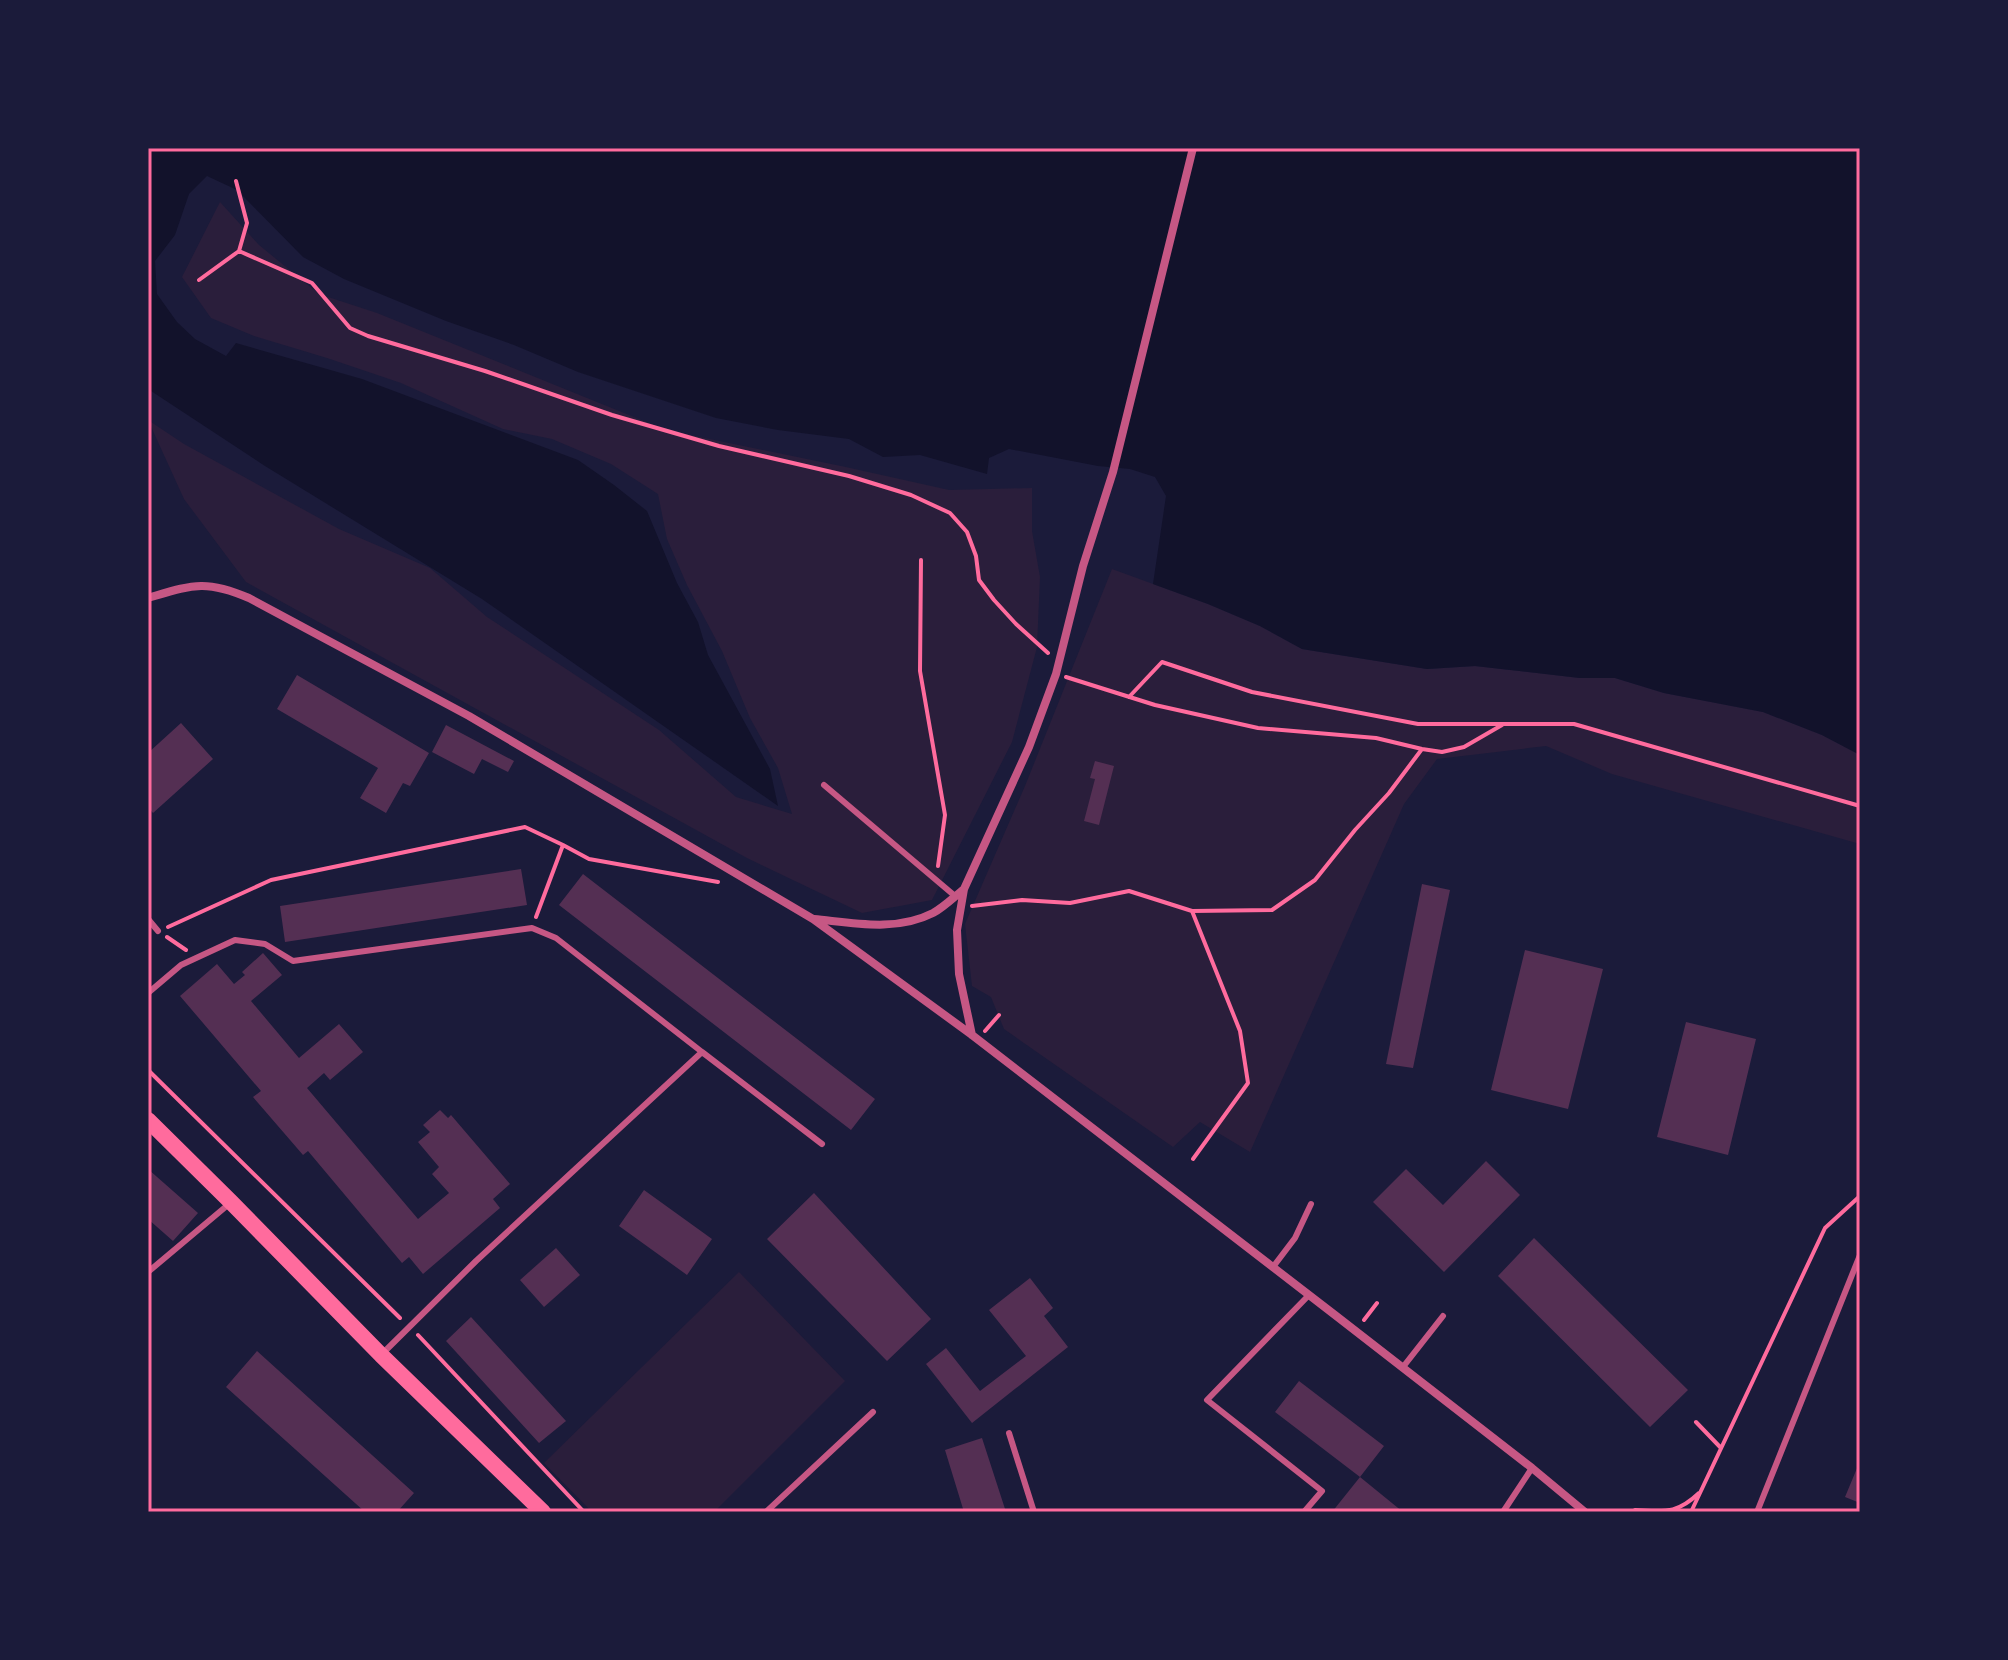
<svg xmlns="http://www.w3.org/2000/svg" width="2008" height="1660" viewBox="0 0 2008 1660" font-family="Mulish,sans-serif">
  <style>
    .green { fill: #2a1e3b }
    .water { fill: #12122b }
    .building { fill: #542f53 }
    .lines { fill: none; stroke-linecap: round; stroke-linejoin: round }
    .path { stroke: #ff6b9d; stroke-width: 4 }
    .service { stroke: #c65784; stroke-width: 6 }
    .minor { stroke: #c65784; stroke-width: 8 }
    .secondary { stroke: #ff6b9d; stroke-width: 16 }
    .neatline { fill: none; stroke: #ff6b9d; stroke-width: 3 }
  </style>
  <rect width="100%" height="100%" fill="#1b1b3a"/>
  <path class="green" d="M220,202L259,245L319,294L377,313L666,430L841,466L949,490L1032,488V531L1040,577L1037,647L1012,742L932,900L862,913L747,858L246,582L184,499L148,420L184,444L339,529L430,568L487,617L659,730L736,797L792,814L778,768L750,718L722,651L687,585L667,539L658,494L611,464L552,439L503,429L401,383L327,358L254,336L211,318L182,277Z
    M1112,569L1208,604L1260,626L1302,649L1427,669L1475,666L1580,678H1615L1664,693L1763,712L1822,735L1860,755V844L1612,774L1546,746L1437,759L1404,804L1250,1152L1200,1122L1173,1147L1004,1029L991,997L972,986L965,924L1025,786Z
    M739,1272L845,1381L714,1512H592L544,1463Z"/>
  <path class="water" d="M148,148H1860V755L1822,735L1763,712L1664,693L1615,678H1580L1475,666L1427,669L1302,649L1260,626L1208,604L1153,584L1166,496L1155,477L1130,469L1098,466L1009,449L989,458L987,474L920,455L883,457L849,439L778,430L716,418L578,372L514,345L446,321L344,279L303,257L237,190L207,176L189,194L175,235L155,261L157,294L177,322L195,339L226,356L236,343L362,379L578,460L614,485L647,511L677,583L698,622L708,655L770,769L778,806L482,599L265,466L148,389Z"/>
  <path class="building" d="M297,675L429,753L410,786L403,783L386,813L360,798L378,768L277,709Z
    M181,723L213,759L153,813L148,807V753Z
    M446,725L514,761L508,772L482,759L474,774L432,752Z
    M1095,761L1114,766L1099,825L1084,821L1095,779L1090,778Z
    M521,869L527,905L285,942L280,906Z
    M583,874L875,1099L851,1130L559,905Z
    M1422,884L1450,890L1413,1068L1386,1064Z
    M1525,950L1603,969L1568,1109L1491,1090Z
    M263,953L282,975L251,1001L299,1058L339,1024L363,1052L330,1080L324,1073L307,1088L418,1219L449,1193L432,1174L439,1167L418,1142L430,1132L423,1125L440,1110L448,1118L451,1115L510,1184L493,1199L500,1208L423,1274L409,1257L402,1263L308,1151L303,1155L253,1097L261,1091L180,996L217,964L234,984L245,975L242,972Z
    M1686,1022L1756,1039L1728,1155L1657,1137Z
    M1486,1161L1520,1195L1444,1272L1373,1202L1406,1169L1443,1205Z
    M148,1169L198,1213L173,1241L148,1219Z
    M644,1190L712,1239L687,1275L619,1226Z
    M814,1193L931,1319L887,1361L767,1239Z
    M1534,1238L1688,1390L1650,1427L1498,1276Z
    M556,1248L580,1275L544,1307L520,1280Z
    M1030,1278L1053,1308L1044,1316L1068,1347L972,1423L926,1364L946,1348L980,1391L1026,1356L989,1310Z
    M471,1317L566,1421L539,1443L446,1341Z
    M257,1351L414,1493L397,1512H365L226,1387Z
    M1299,1381L1384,1446L1360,1477L1275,1412Z
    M982,1438L1006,1512H964L945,1450Z
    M1860,1461V1503L1845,1497Z
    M1360,1477L1403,1512H1332Z"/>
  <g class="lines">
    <path class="path" d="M236,181L247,223L239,251
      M199,280L239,251L312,283L350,328L368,336L485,371L612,415L719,446L849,476L911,495L950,513L967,532L976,556L979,580L994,600L1016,624L1048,653
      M921,560L920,671L945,815L938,866
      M1066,677L1155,705L1258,728L1376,738L1422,749L1442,752L1464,747L1502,725
      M1129,697L1162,662L1252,692L1418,724H1574L1860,806
      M972,906L1022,900L1070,903L1129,891L1192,911L1272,910L1315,880L1355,830L1389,793L1422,749
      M1192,911L1240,1031L1248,1083L1193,1159
      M536,917L563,845L589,859L718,882
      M168,927L271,880L525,827L563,845
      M167,937L186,950
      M985,1031L999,1015
      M148,1070L400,1318
      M1364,1320L1377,1303
      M418,1335L584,1512
      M1696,1422L1721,1448
      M1635,1510C1664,1511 1676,1515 1699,1493
      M1691,1512L1825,1228L1860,1196"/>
    <path class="service" d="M824,785L955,896
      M148,919L158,931
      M148,993L181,965L235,940L265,944L293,961L532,928L556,938L702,1052L476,1261L381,1355
      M702,1052L822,1144
      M1273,1267L1295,1238L1311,1204
      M148,1272L229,1204
      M1403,1367L1443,1316
      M1009,1433L1034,1512
      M766,1512L873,1412
      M1304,1512L1322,1491L1207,1400L1309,1295
      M1503,1512L1532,1468
      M1757,1512L1860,1255"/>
    <path class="minor" d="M148,598C192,585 205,579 249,598L469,716L813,919L972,1035L1335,1315L1532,1468L1585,1512
      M814,919C854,923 896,932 933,913C944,907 954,897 964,889
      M972,1035L959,974L957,930L964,889L1029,747L1056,674L1083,566L1113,472L1193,148"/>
    <path class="secondary" d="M148,1120L231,1202L381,1355L543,1512"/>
  </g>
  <rect width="2008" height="1660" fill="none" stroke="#1b1b3a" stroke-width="300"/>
  <rect x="150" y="150" width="1708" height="1360" class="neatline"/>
</svg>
